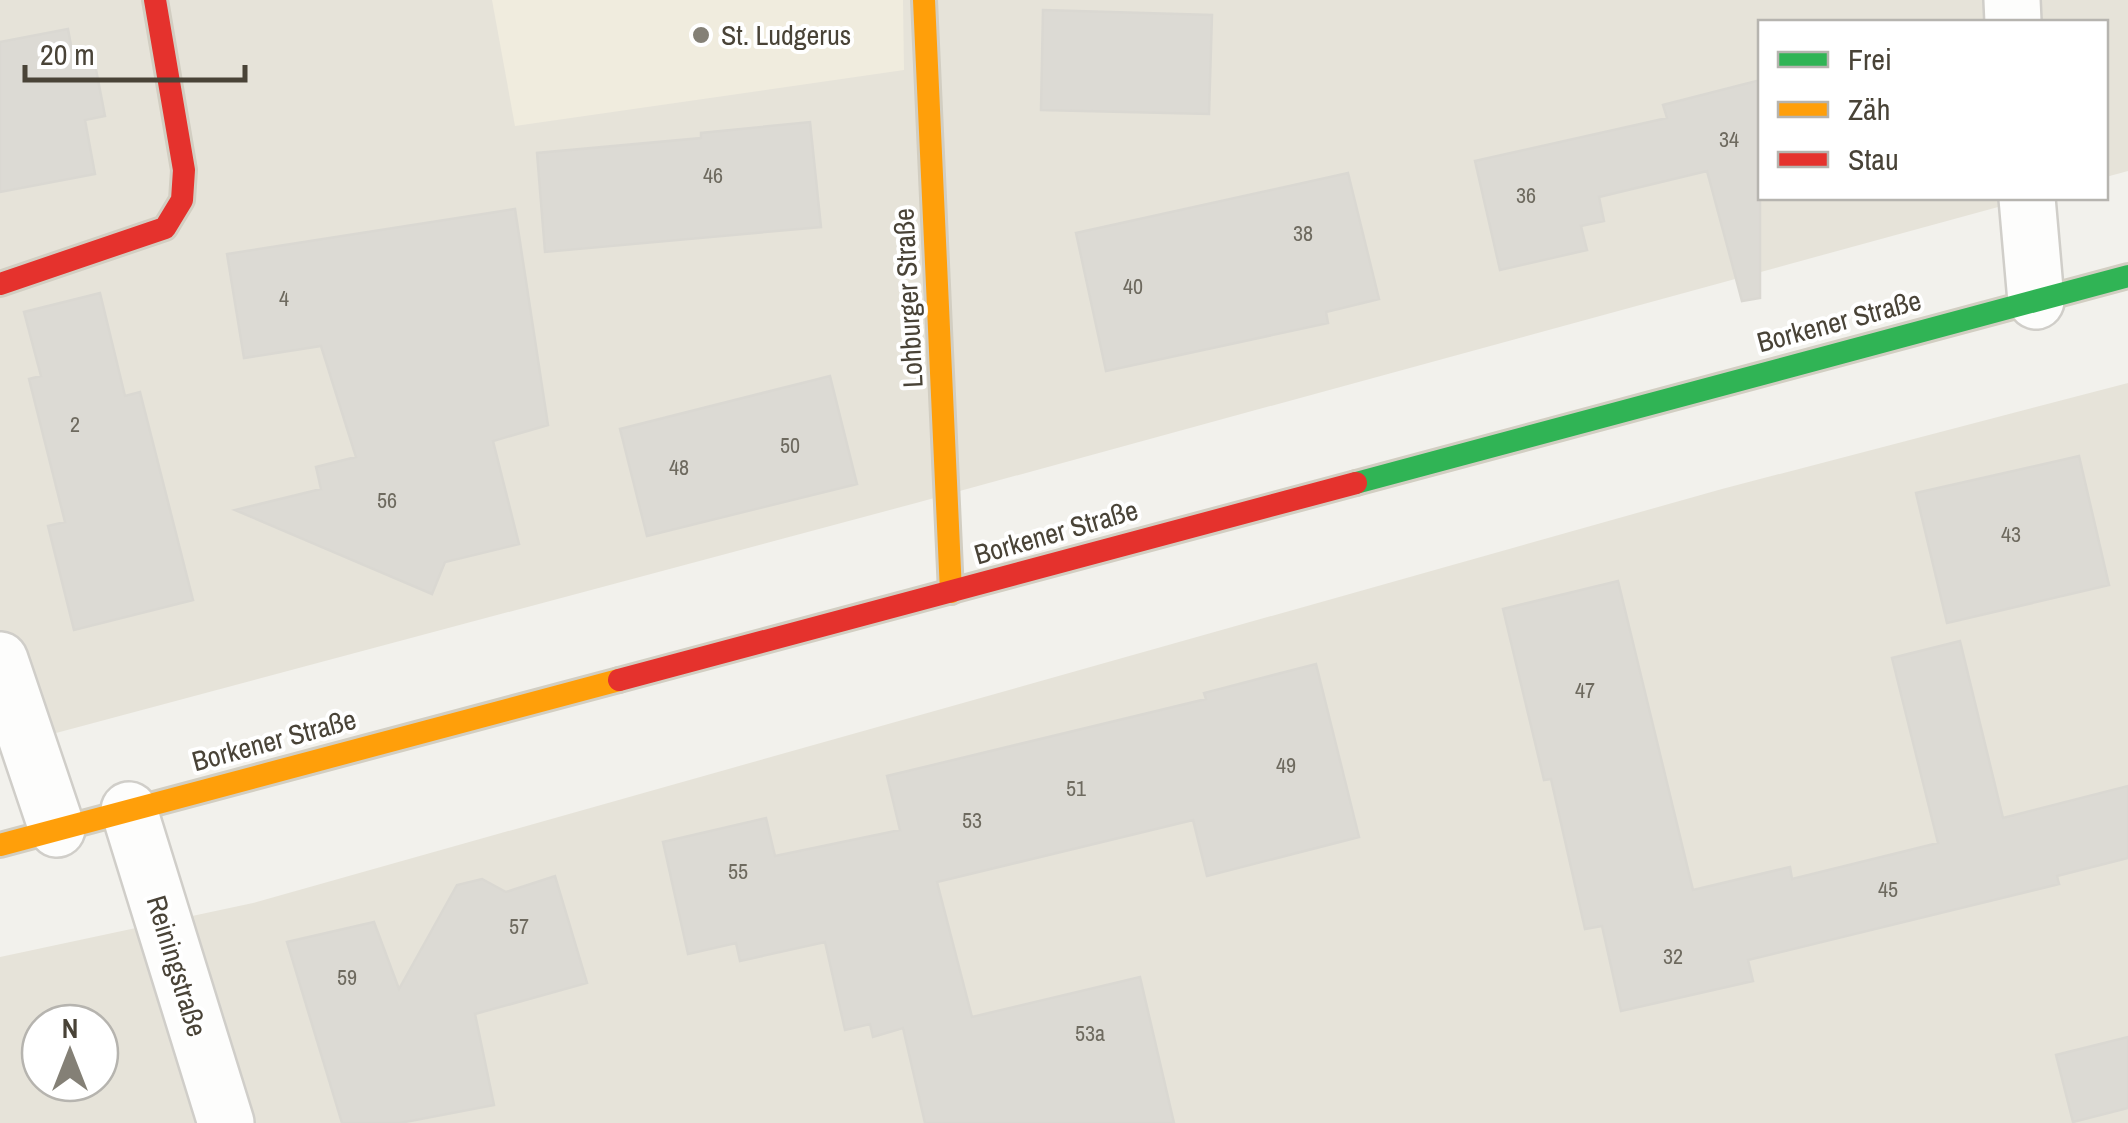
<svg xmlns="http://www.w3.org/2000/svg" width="2128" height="1123" viewBox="0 0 2128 1123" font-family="'Archivo Narrow',sans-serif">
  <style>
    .residential { fill: #e6e3d9; fill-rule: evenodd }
    .education { fill: #f0ecde }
    .building { fill: #dcdad4; stroke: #dad8d2; stroke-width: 2.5 }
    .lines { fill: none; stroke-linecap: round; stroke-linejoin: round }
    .street-casing { stroke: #d0cec9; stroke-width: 60 }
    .fast-casing { stroke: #d2cec2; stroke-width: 28 }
    .slow-casing { stroke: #d2cec2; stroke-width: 28 }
    .jam-casing { stroke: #d2cec2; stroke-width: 28 }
    .street { stroke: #fdfdfc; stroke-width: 55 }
    .fast { stroke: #30b455; stroke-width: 22 }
    .slow { stroke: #ff9f0a; stroke-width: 22 }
    .jam { stroke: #e5322d; stroke-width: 22 }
    .poi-dot { fill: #848076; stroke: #fff; stroke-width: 4 }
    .labels { text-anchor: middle; stroke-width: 8; stroke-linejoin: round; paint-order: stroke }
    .number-label { font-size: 22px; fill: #6e6a5f }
    .poi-label { font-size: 28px; fill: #494337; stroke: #fff; text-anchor: start }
    .street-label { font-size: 28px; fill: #494337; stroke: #fff }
  </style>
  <rect width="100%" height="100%" fill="#f2f1ec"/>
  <path class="residential" d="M0,0H2128V171L2106,177V22H1760V198H2031L916,503L0,748Z
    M2128,383V1123H0V957L253,903L1722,489ZM40,1023H100V1083H40Z"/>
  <path class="education" d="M492,0H903L904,70L515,126Z"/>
  <path class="building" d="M1043,10L1212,15L1209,114L1041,110Z
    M68,29L73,57L93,54L105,116L85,120L95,174L0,192V42Z
    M1760,80V298L1742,301L1707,171L1599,197L1604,221L1581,226L1587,250L1500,270L1475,161L1667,118L1663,105Z
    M810,122L821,227L545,252L537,153L701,138V133Z
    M1348,173L1379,299L1326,312L1328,323L1106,371L1076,233Z
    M515,209L548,425L493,441L519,544L445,562L432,594L235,510L321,489L316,467L356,457L321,346L244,358L227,254Z
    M100,293L125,396L140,392L193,600L74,630L48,526L65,522L29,379L41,376L24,312Z
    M830,376L857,484L647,536L620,429Z
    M2079,456L2109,585L1947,623L1916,493Z
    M1618,581L1693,890L1790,867L1792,879L1938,843L1892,658L1960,641L2003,818L2128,786V858L2057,876L2059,884L1748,960L1753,981L1621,1011L1602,926L1585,929L1551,779L1544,780L1503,609Z
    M1316,664L1359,837L1207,876L1193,820L937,882L972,1017L1140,977L1174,1123H925L903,1028L873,1037L870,1024L845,1030L825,942L740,961L736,943L688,954L663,842L766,818L775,856L900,830L887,776L1206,699L1204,693Z
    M555,876L587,983L475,1014L494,1105L400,1123H342L287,942L374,922L399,989L457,885L482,879L506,892Z
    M2128,1037V1108L2073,1122L2056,1055Z"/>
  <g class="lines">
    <g class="street-casing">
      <path id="street" d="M2012,0L2013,22
        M2027,198L2036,301
        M0,660L57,829
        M129,810L226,1123"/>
    </g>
    <g class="fast-casing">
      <path id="fast" d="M1356,483L2128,276"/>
    </g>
    <g class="slow-casing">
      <path id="slow" d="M924,0L951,592
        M0,845L619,680"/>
    </g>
    <g class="jam-casing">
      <path id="jam" d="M0,284L165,228L182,200L184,170L155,0
        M619,680L1356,483"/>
    </g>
    <use href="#street" class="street"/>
    <use href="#fast" class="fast"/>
    <use href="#slow" class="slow"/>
    <use href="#jam" class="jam"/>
  </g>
  <circle class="poi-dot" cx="701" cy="35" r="10"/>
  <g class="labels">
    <g class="number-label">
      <text x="1729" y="147">34</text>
      <text x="713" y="183">46</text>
      <text x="1526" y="203">36</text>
      <text x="1303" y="241">38</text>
      <text x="1133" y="294">40</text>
      <text x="284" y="306">4</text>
      <text x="75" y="432">2</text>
      <text x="790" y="453">50</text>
      <text x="679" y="475">48</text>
      <text x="387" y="508">56</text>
      <text x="2011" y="542">43</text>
      <text x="1585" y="698">47</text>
      <text x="1286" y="773">49</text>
      <text x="1076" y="796">51</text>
      <text x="972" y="828">53</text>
      <text x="738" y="879">55</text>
      <text x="1888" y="897">45</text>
      <text x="519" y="934">57</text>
      <text x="1673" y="964">32</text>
      <text x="347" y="985">59</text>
      <text x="1090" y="1041">53a</text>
    </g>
    <g class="poi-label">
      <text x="721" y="45">St. Ludgerus</text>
    </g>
    <g class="street-label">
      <text transform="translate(908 298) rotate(-93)" y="10">Lohburger Straße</text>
      <text transform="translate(1839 321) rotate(-15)" y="10">Borkener Straße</text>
      <text transform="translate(1056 532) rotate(-16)" y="10">Borkener Straße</text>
      <text transform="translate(274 740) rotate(-15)" y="10">Borkener Straße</text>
      <text transform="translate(177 966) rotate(73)" y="10">Reiningstraße</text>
    </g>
  </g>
  <rect x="1758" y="20" width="350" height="180" fill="#ffffff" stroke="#b6b4af" stroke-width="2.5"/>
  <rect x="1778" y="52" width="50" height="15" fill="#30b455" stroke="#b6b4af" stroke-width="2.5"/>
  <text x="1848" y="70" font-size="30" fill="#494337">Frei</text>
  <rect x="1778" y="102" width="50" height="15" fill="#ff9f0a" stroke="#b6b4af" stroke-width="2.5"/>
  <text x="1848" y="120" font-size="30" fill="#494337">Zäh</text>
  <rect x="1778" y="152" width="50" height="15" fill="#e5322d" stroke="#b6b4af" stroke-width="2.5"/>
  <text x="1848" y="170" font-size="30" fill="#494337">Stau</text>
  <g transform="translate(70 1053)"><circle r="48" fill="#ffffff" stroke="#b6b4af" stroke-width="2.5"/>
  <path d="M0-8L18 38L0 25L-18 38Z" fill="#848076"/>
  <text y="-15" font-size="28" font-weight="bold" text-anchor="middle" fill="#494337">N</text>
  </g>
  <path d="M25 65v15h220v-15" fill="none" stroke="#494337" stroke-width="5"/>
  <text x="40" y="65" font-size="30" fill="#494337" stroke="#ffffff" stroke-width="8" paint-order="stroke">20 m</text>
</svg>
